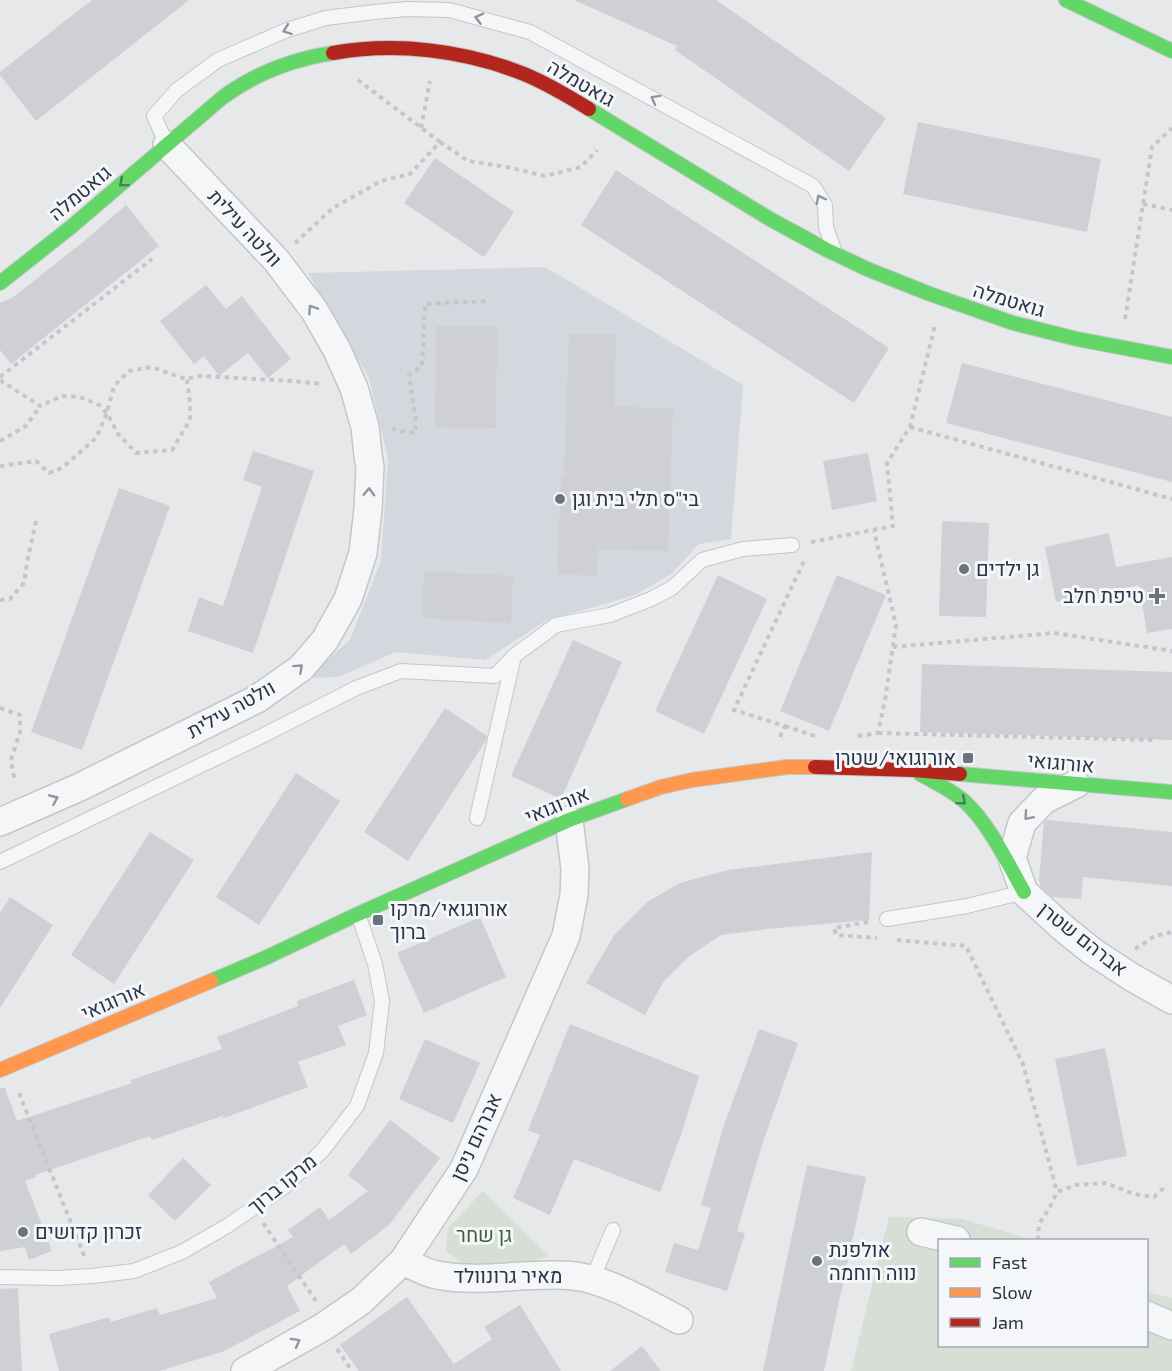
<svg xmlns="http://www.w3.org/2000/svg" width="1172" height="1371" viewBox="0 0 1172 1371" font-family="'Exo 2',Heebo,sans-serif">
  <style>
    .built { fill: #d4d7dd }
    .green { fill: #d6ded6 }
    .building { fill: #ced0d3 }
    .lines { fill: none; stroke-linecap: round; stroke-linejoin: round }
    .lane-casing { stroke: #c4c6c8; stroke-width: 16 }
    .street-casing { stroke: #c4c6c8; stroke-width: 30 }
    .fast-casing { stroke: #c4c6c8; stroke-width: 16 }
    .slow-casing { stroke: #c4c6c8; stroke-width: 16 }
    .jam-casing { stroke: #c4c6c8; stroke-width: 16 }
    .path { stroke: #c5c6ca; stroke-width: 4; stroke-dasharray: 4.5 4.5; stroke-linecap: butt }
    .lane { stroke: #f5f6f7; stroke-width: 14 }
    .street { stroke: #f5f6f7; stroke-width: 27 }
    .fast { stroke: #63d668; stroke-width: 14 }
    .slow { stroke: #ff974d; stroke-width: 14 }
    .jam { stroke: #b3261e; stroke-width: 14 }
    .oneway { stroke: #90959e }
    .oneway2 { stroke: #447d55 }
    .poi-dot { fill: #6c737f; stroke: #f4f6f9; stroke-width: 2 }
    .labels { text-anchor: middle; stroke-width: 6; stroke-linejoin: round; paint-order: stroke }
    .street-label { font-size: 20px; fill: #2b3445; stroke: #f4f6f9 }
    .poi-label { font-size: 20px; fill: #2b3445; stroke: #f4f6f9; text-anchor: start }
    .park-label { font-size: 20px; fill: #3f6138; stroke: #f4f6f9 }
  </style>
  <rect width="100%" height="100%" fill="#e6e8ea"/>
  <path class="built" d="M545,267L743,385L731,539L699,544L671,574L635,595L546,621L485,660L396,652L338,677L307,678L350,640L381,561L388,459L369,378L308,273Z"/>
  <path class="green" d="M483,1191L549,1256L521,1265L468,1267L446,1251L448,1228Z
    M889,1217L963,1219L1032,1240H940V1346H1146L1147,1292L1172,1298V1371H851Z"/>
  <path class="building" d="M92,0H189L36,121L0,75V72Z
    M574,0H716L886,118L849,171L675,50L677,46Z
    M918,122L1101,159L1087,232L903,194Z
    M435,158L514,212L484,257L404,203Z
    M616,170L889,348L854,403L581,225Z
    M126,205L159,246L11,364L0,350V303L12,298L83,242Z
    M206,285L226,309L242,296L291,359L268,378L248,353L219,376L204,356L194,364L160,321Z
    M436,326L497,327L496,428L435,427Z
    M569,333L616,335L614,406L673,409L668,551L598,549L597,576L557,574L561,477H564Z
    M962,363L1172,417V482L946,423Z
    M253,451L314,471L253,653L188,631L199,597L223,606L262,487L243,480Z
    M868,453L877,501L832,510L823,461Z
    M119,488L170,506L82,750L31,732Z
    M942,521L989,523L986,617L939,616Z
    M1109,533L1116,567L1172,557V629L1147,633L1139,585L1056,602L1045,547Z
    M424,571L513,576L511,623L422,618Z
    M718,575L767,599L704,734L655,711Z
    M837,575L886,595L829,731L780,711Z
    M573,640L622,662L561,799L511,776Z
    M922,664L1172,672V740L920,732Z
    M445,708L487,736L485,742L408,861L364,832Z
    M296,773L340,801L259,925L216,897Z
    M1047,820L1172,832V886L1083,877L1081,899L1052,897L1041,887L1039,880L1044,822Z
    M150,832L194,860L114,984L71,955Z
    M872,852L869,920L767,929L721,935L688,957L664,981L645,1015L586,983L615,934L647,902L680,883L728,870Z
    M10,897L53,925L0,1008V913Z
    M480,917L506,977L424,1013L397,953Z
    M354,980L367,1015L338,1026L346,1045L298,1062L308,1087L221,1119L225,1115L152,1140L150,1136L35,1175L36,1177L25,1181L52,1251L29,1260L25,1247L0,1251V1088H5L17,1121L132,1083L131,1080L222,1049L217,1037L298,1006L297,1001Z
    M570,1024L699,1076L681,1135L660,1192L574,1159L550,1215L513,1198L540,1135L528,1130Z
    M759,1029L798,1043L762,1145L737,1231L745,1233L727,1291L665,1272L674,1243L698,1250L711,1208L701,1205L723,1128Z
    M425,1039L480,1063L453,1123L399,1099Z
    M1105,1048L1127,1156L1077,1166L1055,1059Z
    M390,1120L440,1158L389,1225L351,1254L344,1244L287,1286L300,1311L222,1352L159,1371H59L49,1334L110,1317L111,1322L157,1308L160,1315L217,1298L209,1282L293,1237L288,1230L320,1207L329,1220L368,1191L348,1175Z
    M183,1158L211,1185L175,1221L148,1195Z
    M807,1165L866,1177L824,1371H763Z
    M18,1288L22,1371H0V1289Z
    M407,1297L454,1364L492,1339L484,1327L520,1305L561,1371H359L340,1345Z
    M642,1346L661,1371H610Z"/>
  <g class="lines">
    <g class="lane-casing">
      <path id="lane" d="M167,145L154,116L177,90L218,60L287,30L326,18L374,12L407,9L449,10L530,32L813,186L825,205L826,227L834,250
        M477,818L514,656
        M0,862L264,735L356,688L401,671L495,676L514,656L556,625L610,615L651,599L672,588L702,560L743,549L792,545
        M887,919L967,906L1024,892
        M0,1277L58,1278L92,1276L134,1271L182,1252L227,1226L283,1188L322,1151L357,1106L376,1053L382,1001L375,964L358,914
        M592,1280L613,1230"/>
    </g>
    <g class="street-casing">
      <path id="street" d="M1076,784L1044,800L1022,823L1012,858L1024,892L1062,927L1093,952L1133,978L1172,1000
        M0,822L80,787L257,699L301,668L325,640L348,599L363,553L368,509L370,467L368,455L365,427L354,388L337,350L314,310L276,260L167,145
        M921,1232L956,1240
        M403,1261C414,1266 425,1273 437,1275C482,1284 529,1271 574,1276C606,1279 650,1305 679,1320
        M1146,1315L1172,1326
        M245,1371L323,1327L361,1301L403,1261L464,1169L566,936L574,895L575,869L569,820"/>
    </g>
    <g class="fast-casing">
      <path id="fast" d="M1066,0L1172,51
        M589,109L770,219L825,249L867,269L930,294L1013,323L1077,339L1172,357
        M0,283L71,227L223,97C256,73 293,59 333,53
        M920,774C935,782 951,790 964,801C988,822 1009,865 1024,892
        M960,774L1172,792
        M211,981L265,958L358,914L569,820L627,799"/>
    </g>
    <g class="slow-casing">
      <path id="slow" d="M627,799L661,787L692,780L787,767H815
        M0,1070L211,981"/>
    </g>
    <g class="jam-casing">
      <path id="jam" d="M333,53C396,42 464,50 524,74C546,83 568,96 589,109
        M815,767L913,770L960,774"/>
    </g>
    <path class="path" d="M421,128L430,81
      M440,142L468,161L507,167L545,176L581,167L597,150
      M1143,204L1172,210
      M295,243L333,208L381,181L410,174L440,142L358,80
      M1125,319L1152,147L1172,128
      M0,377L152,259
      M0,380L40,406L62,396L80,397L99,405L107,413L118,434L136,453L172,450L190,420V403L187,379
      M910,427L1172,499
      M392,428L400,431L415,433L416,421L409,375L422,366L425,304L488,301
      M0,441L26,426L40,406
      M0,466L36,461L49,473L62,468L96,438L107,413L114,386L129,371L151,367L186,379L200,376L292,381L323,384
      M811,542L893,526L887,463L910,427L935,325
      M0,600L10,599L24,583L27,562L37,517
      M893,647L1054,633L1172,651
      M0,708L20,715V732L11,760L15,782
      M785,726L815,736
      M878,733L1156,740
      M858,736L878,733L885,700L896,625L874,531
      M780,737L785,726L734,710L804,561
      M868,922L834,928L836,935L877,938
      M897,940L966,946L1023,1064L1057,1192
      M1135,949L1155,936L1172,932
      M19,1093L85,1258
      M263,1223L316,1301
      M1038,1240L1039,1224L1050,1207L1057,1192L1076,1185L1106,1183L1134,1194L1154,1197L1167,1185
      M337,1349L352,1371"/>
    <use href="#lane" class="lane"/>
    <use href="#street" class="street"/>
    <use href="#fast" class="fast"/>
    <use href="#slow" class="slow"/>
    <use href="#jam" class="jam"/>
  </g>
  <defs><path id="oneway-chevron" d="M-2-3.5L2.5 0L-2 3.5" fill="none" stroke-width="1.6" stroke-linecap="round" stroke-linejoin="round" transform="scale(1.5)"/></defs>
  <g class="oneway">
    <use href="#oneway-chevron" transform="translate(479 18) rotate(-165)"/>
    <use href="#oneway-chevron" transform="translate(287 30) rotate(160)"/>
    <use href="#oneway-chevron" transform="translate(655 99) rotate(-151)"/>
    <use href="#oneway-chevron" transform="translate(820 199) rotate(-117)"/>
    <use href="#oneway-chevron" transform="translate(312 309) rotate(-124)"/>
    <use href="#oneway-chevron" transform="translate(369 492) rotate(-88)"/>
    <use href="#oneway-chevron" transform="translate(299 668) rotate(-42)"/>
    <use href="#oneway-chevron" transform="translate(54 799) rotate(-23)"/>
    <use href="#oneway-chevron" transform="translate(1028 816) rotate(131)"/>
    <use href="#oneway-chevron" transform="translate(296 1342) rotate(-29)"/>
  </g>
  <g class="oneway2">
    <use href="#oneway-chevron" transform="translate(123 183) rotate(140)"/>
    <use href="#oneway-chevron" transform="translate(962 801) rotate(40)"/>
  </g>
  <g class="poi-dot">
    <circle cx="560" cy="499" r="6"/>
    <circle cx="964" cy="569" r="6"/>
    <path d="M1154 587h6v6h6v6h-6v6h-6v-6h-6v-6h6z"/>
    <rect x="962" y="752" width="12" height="12" rx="3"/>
    <rect x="372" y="914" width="12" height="12" rx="3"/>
    <circle cx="23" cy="1232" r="6"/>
    <circle cx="817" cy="1261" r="6"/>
  </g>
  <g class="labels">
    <g class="street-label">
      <text transform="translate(581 83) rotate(30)" y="7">גואטמלה</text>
      <text transform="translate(80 193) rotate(-40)" y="7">גואטמלה</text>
      <text transform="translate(245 228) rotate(47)" y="7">וולטה עילית</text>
      <text transform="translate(1009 300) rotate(17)" y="7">גואטמלה</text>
      <text transform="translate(231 709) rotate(-29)" y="7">וולטה עילית</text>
      <text transform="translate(1061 763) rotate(5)" y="7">אורוגואי</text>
      <text transform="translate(557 805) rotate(-22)" y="7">אורוגואי</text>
      <text transform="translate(1083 939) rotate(38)" y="7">אברהם שטרן</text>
      <text transform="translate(113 1001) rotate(-23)" y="7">אורוגואי</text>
      <text transform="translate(476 1137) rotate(-65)" y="7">אברהם ניסן</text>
      <text transform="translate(282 1184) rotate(-39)" y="7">מרקו ברוך</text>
      <text x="508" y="1283">מאיר גרונוולד</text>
    </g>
    <g class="poi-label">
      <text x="572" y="506">בי"ס תלי בית וגן</text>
      <text x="976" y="576">גן ילדים</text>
      <text x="1144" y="603" text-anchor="end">טיפת חלב</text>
      <text x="956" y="765" text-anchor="end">אורוגואי/שטרן</text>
      <text x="390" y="916">אורוגואי/מרקו<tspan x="390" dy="23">ברוך</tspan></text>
      <text x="35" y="1239">זכרון קדושים</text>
      <text x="829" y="1257">אולפנת<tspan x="829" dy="23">נווה רוחמה</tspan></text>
    </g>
    <g class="park-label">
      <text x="484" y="1242">גן שחר</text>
    </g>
  </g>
  <rect x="938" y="1239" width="210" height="108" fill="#f4f6f9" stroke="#a4a8b1" stroke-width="1.5"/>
  <rect x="950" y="1258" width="30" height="9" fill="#63d668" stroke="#a4a8b1" stroke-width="1.5"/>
  <text x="992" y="1269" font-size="18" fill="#2b3445">Fast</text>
  <rect x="950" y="1288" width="30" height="9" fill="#ff974d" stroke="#a4a8b1" stroke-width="1.5"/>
  <text x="992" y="1299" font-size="18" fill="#2b3445">Slow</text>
  <rect x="950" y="1318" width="30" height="9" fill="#b3261e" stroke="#a4a8b1" stroke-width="1.5"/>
  <text x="992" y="1329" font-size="18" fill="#2b3445">Jam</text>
</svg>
